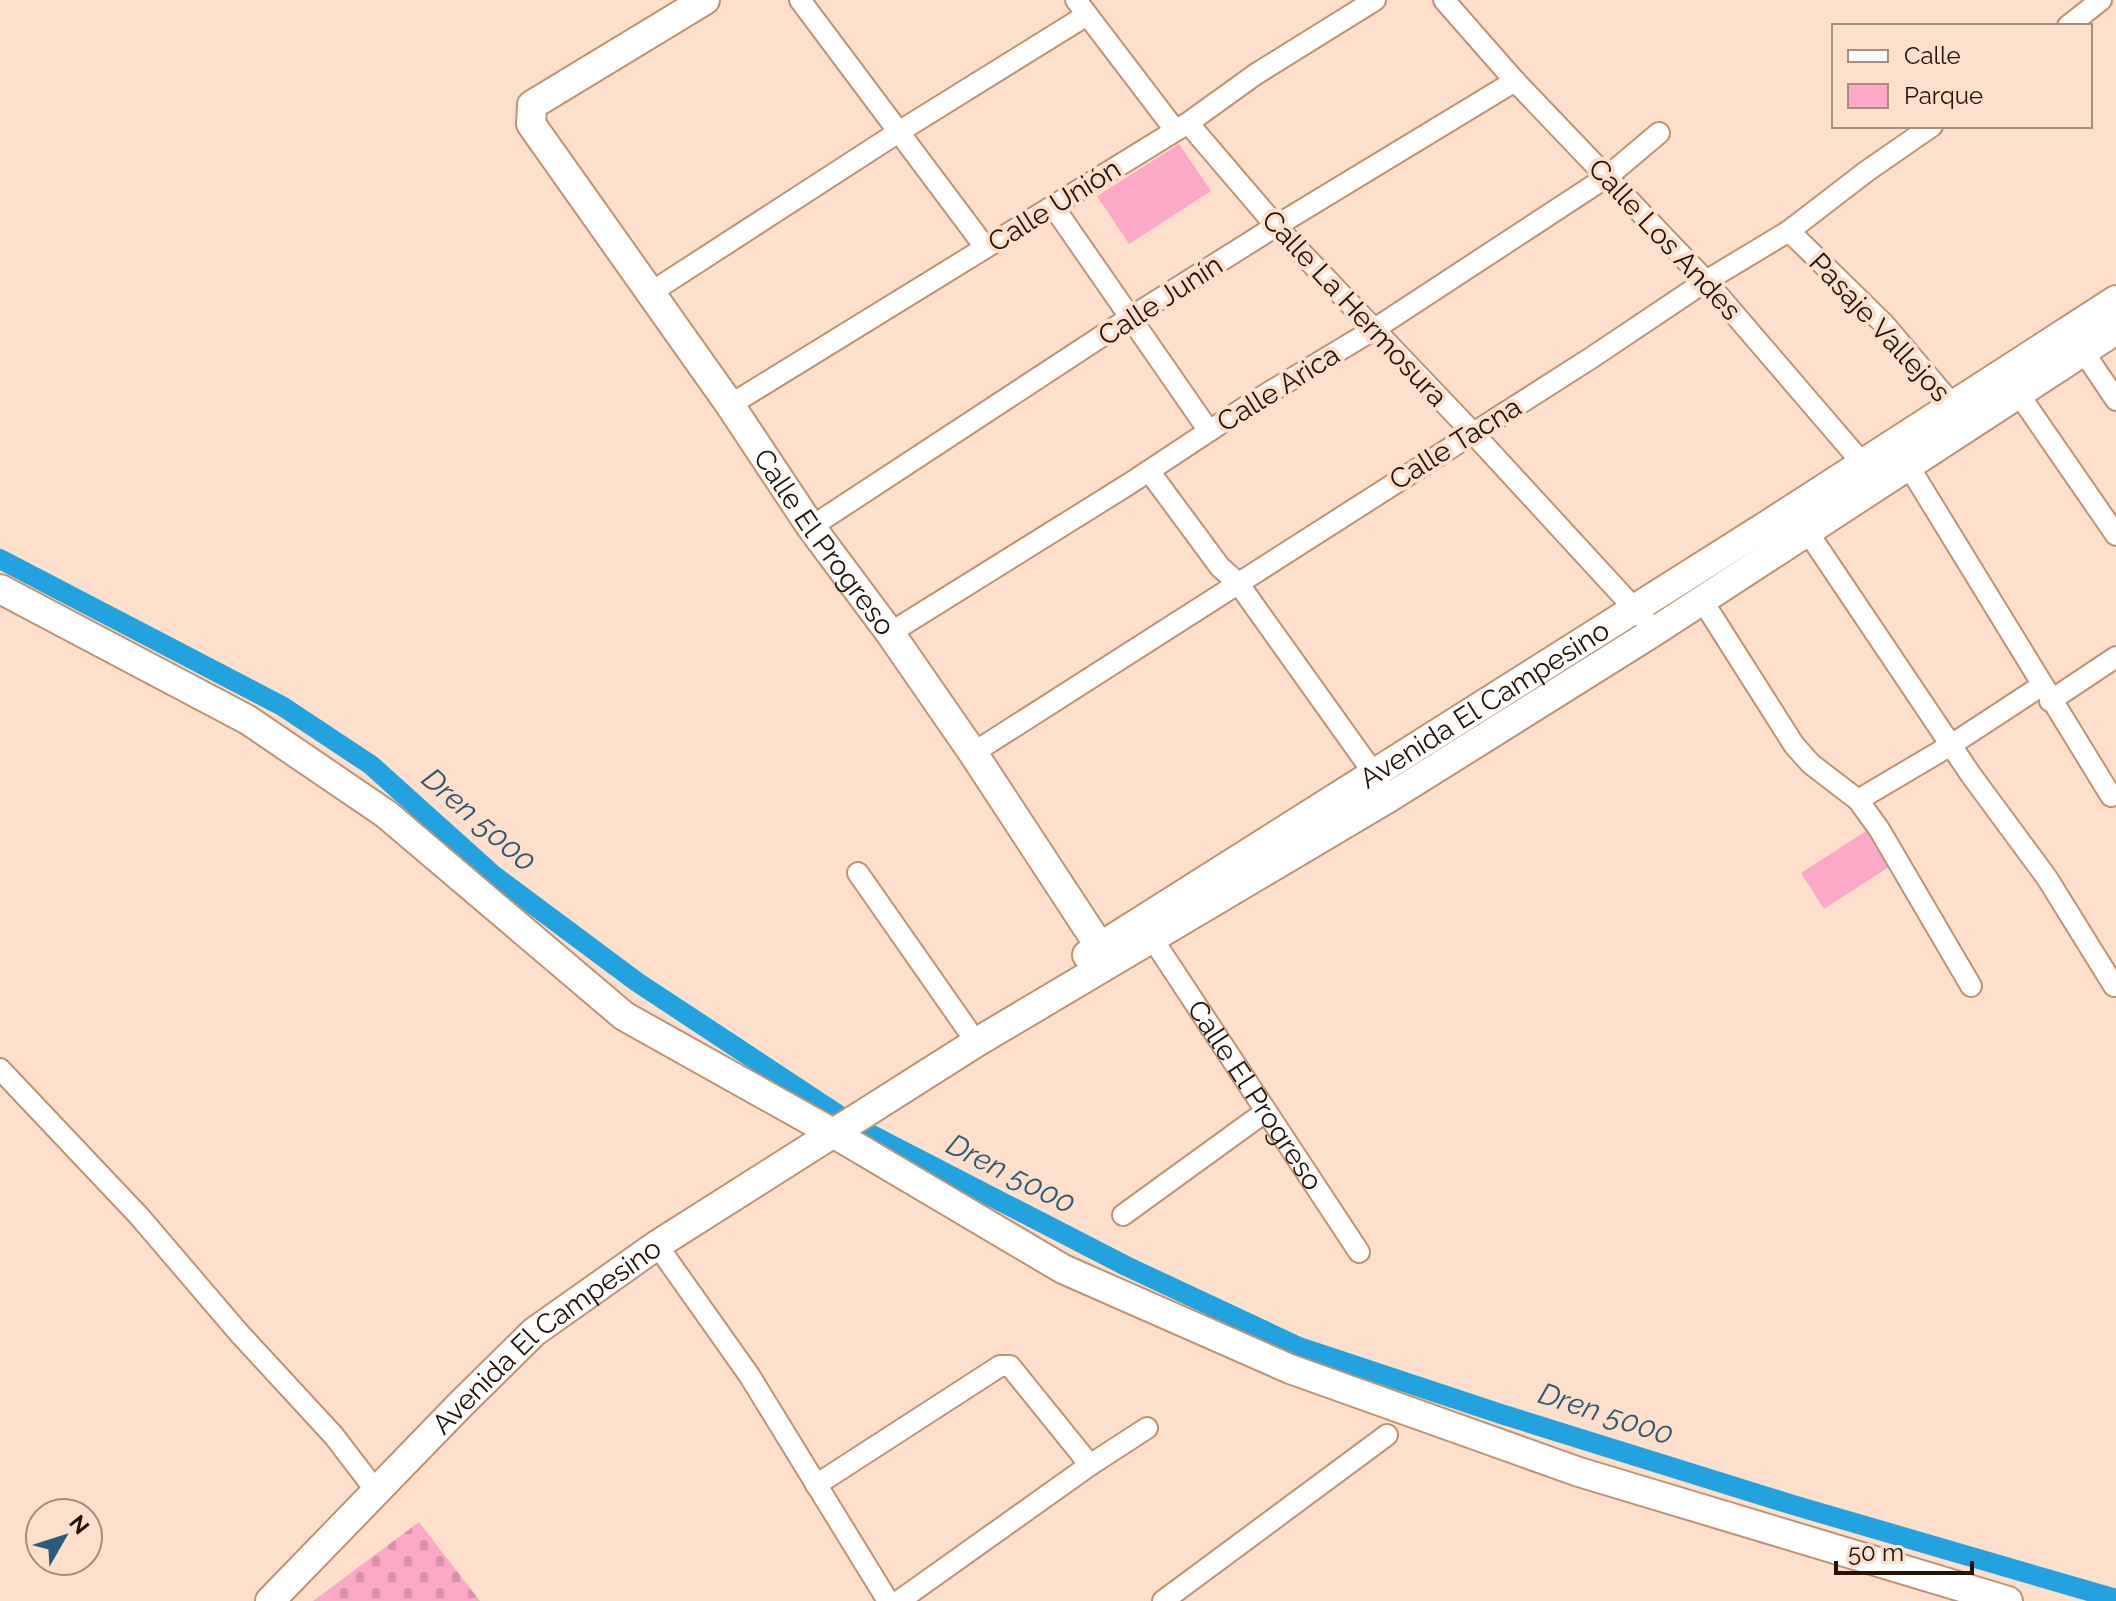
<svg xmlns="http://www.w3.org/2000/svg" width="2116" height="1601" viewBox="0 0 2116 1601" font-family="Raleway,sans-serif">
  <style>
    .green { fill: #fca9c8 }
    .cemetery { fill: url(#cemetery-stones) }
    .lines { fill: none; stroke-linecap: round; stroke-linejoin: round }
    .canal { stroke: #22a3e0; stroke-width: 20 }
    .street-casing { stroke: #c19373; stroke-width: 24 }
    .secondary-casing { stroke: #c19373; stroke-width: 32 }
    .street { stroke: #fff; stroke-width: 20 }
    .secondary { stroke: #fff; stroke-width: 28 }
    .labels { text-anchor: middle; stroke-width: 8; stroke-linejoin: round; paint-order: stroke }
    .street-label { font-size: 28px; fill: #241307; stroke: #fddfcb }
    .water-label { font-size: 30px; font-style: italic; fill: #2b5a74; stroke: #fddfcb }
  </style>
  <defs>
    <pattern id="cemetery-stones" width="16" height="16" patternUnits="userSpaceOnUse" patternTransform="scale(2)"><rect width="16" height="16" fill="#fca9c8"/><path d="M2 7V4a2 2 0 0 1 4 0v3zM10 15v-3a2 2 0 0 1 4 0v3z" fill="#d891aa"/></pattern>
  </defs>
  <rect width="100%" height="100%" fill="#fddfcb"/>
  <path class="green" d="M1179,144L1211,191L1129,244L1097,196Z
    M1866,831L1889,867L1824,909L1801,873Z"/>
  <path class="cemetery" d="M419,1522L480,1601H313Z"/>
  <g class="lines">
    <path class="canal" d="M0,559L282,706L371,765L492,874L637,982L860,1129L1126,1266L1299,1347L1501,1414L1793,1505L2116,1599"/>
    <g class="street-casing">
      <g id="street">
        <path d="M800,0L985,247"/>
        <path d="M1076,0L1175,130"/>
        <path d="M1444,0L1515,81L1706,281L1870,472"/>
        <path d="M2068,26L2101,0"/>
        <path d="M1188,123L1276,226L1472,432L1655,631"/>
        <path d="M1053,206L1209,431"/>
        <path d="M1789,231L1884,324L1961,415"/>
        <path d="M650,293L897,133L1087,15"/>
        <path d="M2083,351L2116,400"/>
        <path d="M2018,393L2116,535"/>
        <path d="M730,405L1188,123L1256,74L1375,0"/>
        <path d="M1908,465L2111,796"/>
        <path d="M1149,471L1220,567L1238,583L1380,782"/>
        <path d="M811,527L1131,317L1276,226L1515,81"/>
        <path d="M1807,531L1971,775L2047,878L2114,986"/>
        <path d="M1702,600L1794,745L1811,764L1858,800L1951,745L2041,686"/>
        <path d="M890,633L1129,484L1250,404L1373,330L1608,176L1659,133"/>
        <path d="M2050,701L2116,657"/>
        <path d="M973,753L1591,358L1706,281L1789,231L1867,171L1932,126"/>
        <path d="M1858,800L1879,829L1971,986"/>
        <path d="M858,873L967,1029"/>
        <path id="s1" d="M1152,938L1359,1252"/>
        <path d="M0,1069L139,1216L239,1333L334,1436L376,1491"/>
        <path d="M1123,1215L1265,1112"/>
        <path d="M657,1245L749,1375L888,1601"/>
        <path d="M816,1485L1000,1366H1010L1090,1465"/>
        <path d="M899,1601L1090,1465L1147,1428"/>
        <path d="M1163,1601L1387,1435"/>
      </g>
    </g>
    <g class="secondary-casing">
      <g id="secondary">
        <path id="s2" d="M705,0L532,105L531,124L730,405L811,527L890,633L973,753L1110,962"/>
        <path d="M0,589L248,720L386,814L624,1016L833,1133L1063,1269L1290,1369L1579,1472L2008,1601"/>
        <path id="s3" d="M1087,955L1769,524L2116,300"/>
        <path id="s4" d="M270,1601L459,1406L534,1332L657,1245L977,1042L1390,797L1655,631L2116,330"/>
      </g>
    </g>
    <use href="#street" class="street"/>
    <use href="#secondary" class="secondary"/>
  </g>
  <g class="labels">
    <g class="street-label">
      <text transform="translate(1054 205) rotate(-32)" y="10">Calle Unión</text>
      <text transform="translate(1665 239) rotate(47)" y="10">Calle Los Andes</text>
      <text transform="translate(1160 300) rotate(-33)" y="10">Calle Junín</text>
      <text transform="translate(1355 308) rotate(47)" y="10">Calle La Hermosura</text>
      <text transform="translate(1880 327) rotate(47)" y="10">Pasaje Vallejos</text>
      <text transform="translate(1278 388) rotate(-32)" y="10">Calle Arica</text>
      <text transform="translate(1455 443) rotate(-32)" y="10">Calle Tacna</text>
      <text dy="10" stroke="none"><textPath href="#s2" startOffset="732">Calle El Progreso</textPath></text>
      <text dy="10" stroke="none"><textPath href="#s3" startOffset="470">Avenida El Campesino</textPath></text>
      <text dy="10" stroke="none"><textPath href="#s1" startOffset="188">Calle El Progreso</textPath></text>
      <text dy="10" stroke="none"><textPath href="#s4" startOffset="384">Avenida El Campesino</textPath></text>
    </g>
    <g class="water-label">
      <text transform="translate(479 820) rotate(41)" y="10">Dren 5000</text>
      <text transform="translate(1011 1174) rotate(27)" y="10">Dren 5000</text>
      <text transform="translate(1606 1414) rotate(18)" y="10">Dren 5000</text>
    </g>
  </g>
  <rect x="1832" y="24" width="260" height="104" fill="#fddfcb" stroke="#a68d7d" stroke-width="2"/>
  <rect x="1848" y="50" width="40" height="12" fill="#ffffff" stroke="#a68d7d" stroke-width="2"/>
  <text x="1904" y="64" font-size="24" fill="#241307">Calle</text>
  <rect x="1848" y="84" width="40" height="24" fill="#fca9c8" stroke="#a68d7d" stroke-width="2"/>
  <text x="1904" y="104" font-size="24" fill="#241307">Parque</text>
  <g transform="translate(64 1537) rotate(51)"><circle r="38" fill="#fddfcb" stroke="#a68d7d" stroke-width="2"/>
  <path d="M0-6L14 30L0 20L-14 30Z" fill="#2a5d7a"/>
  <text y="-12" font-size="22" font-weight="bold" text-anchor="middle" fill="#241307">N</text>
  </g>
  <path d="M1836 1561v12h136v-12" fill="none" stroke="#241307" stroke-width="4"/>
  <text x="1848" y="1561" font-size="24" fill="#241307" stroke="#fddfcb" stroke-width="6" paint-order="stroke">50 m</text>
</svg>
